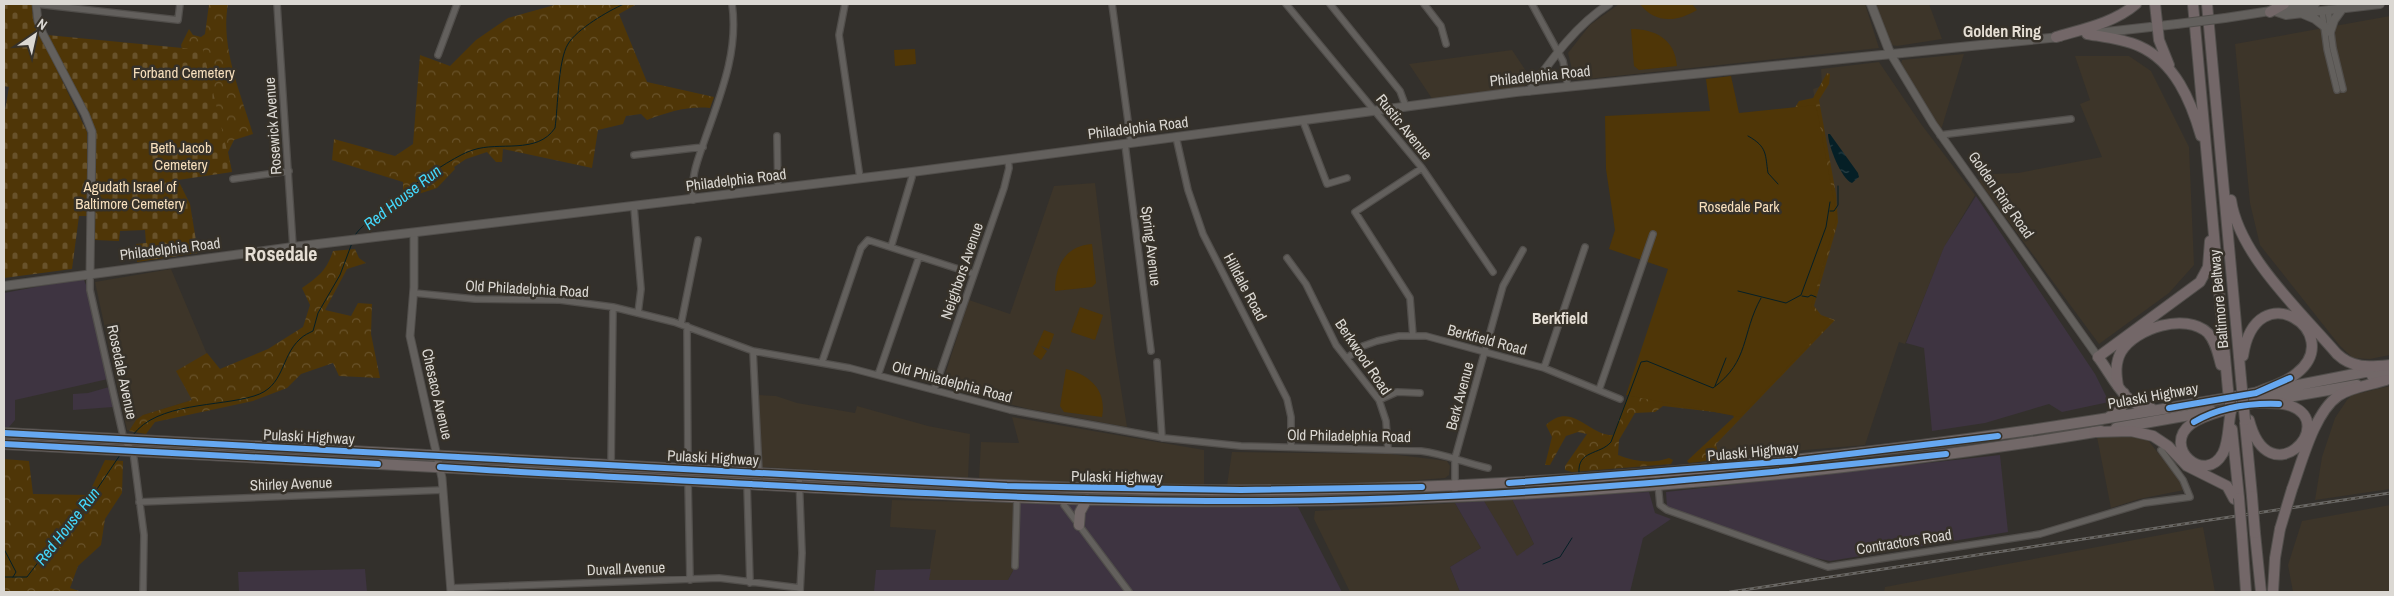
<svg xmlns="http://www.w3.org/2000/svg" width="2394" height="596" viewBox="0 0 2394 596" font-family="'Archivo Narrow',sans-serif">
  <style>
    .built { fill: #3d3529 }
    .industrial { fill: #3e3441 }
    .forest { fill: url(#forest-crowns) }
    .cemetery { fill: url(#cemetery-stones) }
    .park { fill: #4f3607 }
    .water { fill: url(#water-ripples) }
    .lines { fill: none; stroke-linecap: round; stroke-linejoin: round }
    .stream { stroke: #051f26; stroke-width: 1 }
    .minor-casing { stroke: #514e4b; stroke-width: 8 }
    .tertiary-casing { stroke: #514e4b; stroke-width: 9 }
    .secondary-casing { stroke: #514e4b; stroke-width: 10 }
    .trunk-casing { stroke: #514e4b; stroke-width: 12 }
    .motorway-casing { stroke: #514e4b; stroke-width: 12 }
    .minor { stroke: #63605d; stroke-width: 5.5 }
    .tertiary { stroke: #63605d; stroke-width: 7 }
    .secondary { stroke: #63605d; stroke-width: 8 }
    .trunk { stroke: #726868; stroke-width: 10 }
    .motorway { stroke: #736768; stroke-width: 10 }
    .rail-casing { stroke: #696764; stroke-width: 3 }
    .rail { stroke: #363129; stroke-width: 1; stroke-dasharray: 4; stroke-linecap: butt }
    .secondary-bridge-casing { stroke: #514e4b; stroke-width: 10; stroke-linecap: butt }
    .motorway-bridge-casing { stroke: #514e4b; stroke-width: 12; stroke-linecap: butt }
    .secondary-bridge { stroke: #63605d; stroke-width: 8 }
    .motorway-bridge { stroke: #736768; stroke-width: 10 }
    .cycleway-casing { stroke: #363129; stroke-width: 9 }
    .cycleway { stroke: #66a8f1; stroke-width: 6 }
    .labels { text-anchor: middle; stroke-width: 5; stroke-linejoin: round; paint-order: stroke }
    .park-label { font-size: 15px; fill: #f7dfbd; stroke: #363129 }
    .street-label { font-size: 15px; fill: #dbd8d3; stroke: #363129 }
    .neighbourhood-label { font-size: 16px; font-weight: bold; fill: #e5ded4; stroke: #363129 }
    .water-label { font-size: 16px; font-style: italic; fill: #44d9fd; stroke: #363129 }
    .district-label { font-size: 20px; font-weight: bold; fill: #e5ded4; stroke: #363129 }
  </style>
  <defs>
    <pattern id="forest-crowns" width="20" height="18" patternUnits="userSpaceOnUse" patternTransform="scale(1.25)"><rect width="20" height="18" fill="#4f3607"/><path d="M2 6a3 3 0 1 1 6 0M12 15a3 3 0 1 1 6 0" fill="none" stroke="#68522a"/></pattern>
    <pattern id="cemetery-stones" width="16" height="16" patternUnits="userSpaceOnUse" patternTransform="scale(1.25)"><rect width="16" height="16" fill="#4f3607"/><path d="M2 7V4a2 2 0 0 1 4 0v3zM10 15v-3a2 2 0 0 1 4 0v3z" fill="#68522a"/></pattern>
    <pattern id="water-ripples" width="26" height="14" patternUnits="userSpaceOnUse" patternTransform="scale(1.25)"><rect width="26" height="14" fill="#051f26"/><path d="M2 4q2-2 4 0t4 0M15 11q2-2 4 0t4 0" fill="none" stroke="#293f45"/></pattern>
  </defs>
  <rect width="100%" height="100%" fill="#33302c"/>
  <path class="built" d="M1619,4H1865L1879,48L1578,80L1574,77L1568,53L1590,25Z
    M1876,4H1929L1942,39L1897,46L1891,45L1888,42Z
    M2390,16V355L2370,359L2353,358L2340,346L2260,245L2250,203L2235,44Z
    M1512,50L1532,80L1523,87L1433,100L1409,64Z
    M1964,54L1941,130L1901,64L1902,60Z
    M2075,56H2129L2151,71L2189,147L2194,265L2169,293L2099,344L1978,180L1994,174L2018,173L2102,157L2080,104L2090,100Z
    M1879,62L1921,124L1975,195L1945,246L1905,344L1899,342L1865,445L1711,458L1712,448L1820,316L1811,307L1824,152L1813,89L1822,86L1821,69Z
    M1095,183L1115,351L1127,427L1029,409L941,387L969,300L1010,314L1054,186Z
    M171,269L207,354L192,400L144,415L137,420L130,430H127L95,282Z
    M2390,386V489L2315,500L2322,457L2335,418L2347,400L2352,395Z
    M758,395L776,396L797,403L855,413L857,406L928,426L970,434L968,478L762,467Z
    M1012,417L1204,450V485L979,479L981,442L1019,443Z
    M2128,436L2147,439L2178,478L2184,490L2139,499L2111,508L2097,437Z
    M1232,452L1390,454L1447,461L1450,466L1449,475L1445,478L1391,482L1227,485Z
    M1512,499L1534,544L1517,557L1484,501Z
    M892,500L1015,503L1013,571L1008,580H928L936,530L890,527Z
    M1455,503L1481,548L1450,567L1460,592H1350L1314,519L1315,511Z
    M2390,505V592H2293L2288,565L2302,521Z
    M2203,527L2215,592H1884L1885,587Z"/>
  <path class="industrial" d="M1976,196L2095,374L2109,402L2062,412L2049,404L1985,423L1932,431L1924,348L1906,343L1944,247Z
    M78,279L84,280L89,292L108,379L15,400V420L9,427H4V293Z
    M109,387L113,407L73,410V394L88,393Z
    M2000,455L2008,532L1830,561L1810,557L1667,507L1666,492Z
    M1649,492L1655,513L1671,519L1643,538L1630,592H1460L1450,567L1481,548L1455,503L1484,501L1517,556L1534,544L1512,499Z
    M1015,503L1298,507L1342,592H874L876,570L931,569L929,580H1008L1013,571Z
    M365,569L367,592H239L238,572Z"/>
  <path class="forest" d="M209,4H228C220,47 241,94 253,134L234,140L228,152L232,172L184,60L181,45L189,29L193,35L201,37L205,34Z
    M558,4H637L619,14L647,82L714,97L710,108C687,106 669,112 647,120L641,114L626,116L623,124L598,130L592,168L503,149L502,162H496L487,152L466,159L454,167L455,169L437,188L403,199V182L332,160L334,139L395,156L413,144L420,55L450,66L476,40L508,18Z
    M1827,73L1830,74L1829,84L1819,100L1836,194L1838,222L1814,306L1821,315L1835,320L1716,444L1718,454L1733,452V458L1689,463L1687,461L1734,417L1732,414L1663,406L1655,412L1635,413L1619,440L1618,455C1635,462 1652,464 1669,458L1673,460L1671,464L1572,472L1565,470V466L1587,434L1578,432L1566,436L1550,465H1545L1552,437L1546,425C1572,400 1589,436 1613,435L1643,355L1799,101L1813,98Z
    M355,249L359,258L366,263L347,269L325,310L351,316L358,303L372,304L371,334L380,378L339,376L333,363L301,374L287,388L253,401L155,422L146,434L129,431L136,420L143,415L192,400L176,371L207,353L220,369L268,349L303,327L310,305L302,288C318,277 327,270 333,251Z
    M4,459L29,461L33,494L88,495L105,460L123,461L122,493L105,519L101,545L78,566L70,588L82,592H4Z"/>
  <path class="cemetery" d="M4,4H32L33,19L36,27L87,132V216H79L72,269L4,278V116L9,87L4,86Z
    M47,35L203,50L232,172L178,180L190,204L198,253L137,262L136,244L146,243L145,230L120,231L119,241L95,240L96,130Z"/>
  <path class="park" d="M1640,4H1692L1697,10C1677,22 1655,24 1640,4Z
    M1631,29C1655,29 1675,39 1677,66L1639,70L1634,66Z
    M915,49L916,64L895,66L894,50Z
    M1731,76L1739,113L1816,105L1837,217L1811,307L1820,316L1833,320L1740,417L1626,395L1668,269L1609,249L1615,230L1606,169L1605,116L1710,111L1706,79Z
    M1092,244L1096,283L1092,287L1055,291C1055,266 1065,246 1092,244Z
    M1080,307L1103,315L1095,340L1071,332Z
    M1044,330L1054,334L1049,349L1041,346L1047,351L1041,360L1033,354Z
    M1066,369C1090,375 1107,390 1102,417L1064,412L1060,406Z"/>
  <path class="water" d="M1828,134H1830L1858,173L1859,177L1852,183C1841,179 1828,145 1828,134Z"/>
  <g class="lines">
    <path class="stream" d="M1748,136C1768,147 1765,155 1768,173L1778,184
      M1830,211H1834L1838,205V186
      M355,235C368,216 450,156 473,150C499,141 537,155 555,128C558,107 558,60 568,44C577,29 608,11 624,4
      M1738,291L1786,303L1801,295L1826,227L1830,202
      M1802,296L1808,297L1811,295L1816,297
      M1715,386L1726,358
      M133,435C157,402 219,407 254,396C285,387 280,357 300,339C304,335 309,333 313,331L318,313L340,275L352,243
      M1579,473C1577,450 1600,455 1611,442L1641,362L1647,361L1713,388C1750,361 1741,334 1761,298
      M4,549L16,572L13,577
      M1543,564L1560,557L1572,538
      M4,577H27L61,532L87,504L120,455"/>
    <g class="minor-casing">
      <path id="minor" d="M36,4L178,20L180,4
        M277,4L293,247
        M845,4L839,35L860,178
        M1112,4L1131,143
        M1286,4L1422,168L1493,272
        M1330,4L1400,91L1406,107
        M1424,4L1441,26L1446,44
        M1532,4L1563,61L1568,87
        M2328,10L2333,48L2343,89
        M2322,11L2327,49L2337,90
        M438,55L457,4
        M1303,121L1327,184L1347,178
        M1940,135L2071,119
        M777,136L778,189
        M1176,137L1188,190L1203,234L1287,399L1291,417V447
        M1125,144L1151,351
        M634,155L703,147
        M233,179L289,171
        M693,200C690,178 698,159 705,139C720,96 739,51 732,4
        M634,207L641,289L638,313
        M891,247L912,177V172
        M1287,258L1306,284L1336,345L1379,400L1386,421L1388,449
        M90,274V290L124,440L133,451L144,535L143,592
        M414,293L475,299L560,300L613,307L674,322L753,351L850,368L1010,410L1164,438L1241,446L1421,451C1445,454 1465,463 1488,468
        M681,324L698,240
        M687,326L688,470
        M1413,336L1410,298L1355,212L1422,168
        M753,351L759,473
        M1347,358L1363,346L1377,341L1399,336H1426L1544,368L1620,399
        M822,362L861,248L868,240L974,274
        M1157,362L1162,438
        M1544,368L1585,247
        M878,375L919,257
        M934,390L1004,188L1009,168L1008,159
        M1599,390L1653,234
        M1379,400L1397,392L1420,393
        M611,468L613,307
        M1657,473L1660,505L1667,510L1828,567L2040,534L2144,503L2190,497L2183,480L2161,450
        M799,476L802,553L800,592
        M688,481L690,580
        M747,484L750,583
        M1455,496V458L1503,286L1523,250
        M1064,499V505L1129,592
        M139,502L443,490
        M1015,566L1017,498
        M451,588L719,578L800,588"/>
    </g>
    <g class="tertiary-casing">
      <path id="tertiary" d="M36,4L38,21L43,34L85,114L92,132L90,274
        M1890,53L1933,124L2098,357
        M1529,91C1552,59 1575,26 1609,4
        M414,233V287L410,336L442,478L451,592"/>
    </g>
    <g class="secondary-casing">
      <path id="secondary" d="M1871,4L1890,53
        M2277,12L2286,15L2380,4
        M2303,14L2315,19L2324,26
        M2225,18L2315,4
        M2330,32L2334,20L2342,9
        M2097,33L2177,24
        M4,286L293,247L912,172L1516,92L2060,37"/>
    </g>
    <g class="trunk-casing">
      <path id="trunk" d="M2098,357C2112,375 2125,408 2151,408
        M2372,376L2390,372
        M2236,406L2357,385
        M2109,417C2120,412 2125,406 2124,393
        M2116,428L2212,411
        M4,433C255,444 507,461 758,473C934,482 1109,492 1285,490C1654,486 2019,442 2380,369
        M4,444C222,456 440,467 658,479C858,490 1059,503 1260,501C1541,500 1824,477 2101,431
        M1079,525L1080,512L1087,499"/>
    </g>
    <g class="motorway-casing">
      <path id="motorway" d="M2155,4L2159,40L2169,65
        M2193,4L2228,390
        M2207,4L2241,379
        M2270,12L2284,4
        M2087,34C2104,37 2123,39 2139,46C2175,62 2191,101 2201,136
        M2056,37C2083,29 2114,23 2136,4
        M2231,200C2239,255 2301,312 2337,354C2353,369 2369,367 2390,365
        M2243,356C2256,271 2347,333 2297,373C2286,383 2269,387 2256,393
        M2098,357L2200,282L2208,267L2210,241
        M2118,386C2116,374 2115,363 2121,352C2135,328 2186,312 2208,333C2216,342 2218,354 2221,365
        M2231,411C2228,424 2229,441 2223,453C2205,486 2161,447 2191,424C2203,415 2221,412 2234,407
        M2249,420C2269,497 2339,424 2291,406C2281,402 2267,403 2256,403
        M2245,423L2252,496
        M2232,429L2239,498
        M2094,432L2131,431L2153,436L2168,446L2187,466L2227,486L2234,499
        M2292,489C2302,462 2314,413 2338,396C2351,387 2370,385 2386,380
        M2255,533L2261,592
        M2242,535L2246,592
        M2273,592L2275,558L2280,529"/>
    </g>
    <use href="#minor" class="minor"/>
    <use href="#tertiary" class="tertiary"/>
    <use href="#secondary" class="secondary"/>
    <use href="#trunk" class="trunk"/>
    <use href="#motorway" class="motorway"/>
    <g class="rail-casing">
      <path id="rail" d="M1730,592L2390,493"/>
    </g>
    <use href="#rail" class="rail"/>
    <g class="secondary-bridge-casing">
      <path id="secondary-bridge" d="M2177,24L2225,18"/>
    </g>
    <g class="motorway-bridge-casing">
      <path id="motorway-bridge" d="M2241,379L2245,420
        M2228,390L2231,411
        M2252,496L2255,533
        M2239,498L2242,535
        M2280,529L2292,489"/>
    </g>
    <use href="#secondary-bridge" class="secondary-bridge"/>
    <use href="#motorway-bridge" class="motorway-bridge"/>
    <g class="cycleway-casing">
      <path id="cycleway" d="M2169,408L2256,393L2290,378
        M2194,422C2220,407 2250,403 2279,404
        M4,433L1007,486L1241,490L1422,487
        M4,444L378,464
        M440,467C543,474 647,478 750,484C920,493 1089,502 1258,501C1489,500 1717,479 1946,454
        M1509,483L1791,461L1998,436"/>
    </g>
    <use href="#cycleway" class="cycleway"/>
  </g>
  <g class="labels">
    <g class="park-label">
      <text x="184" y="78">Forband Cemetery</text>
      <text x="181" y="153">Beth Jacob<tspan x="181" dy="17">Cemetery</tspan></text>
      <text x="130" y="192">Agudath Israel of<tspan x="130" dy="17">Baltimore Cemetery</tspan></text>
      <text x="1739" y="212">Rosedale Park</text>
    </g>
    <g class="street-label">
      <text transform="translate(1540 76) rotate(-6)" y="5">Philadelphia Road</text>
      <text transform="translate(273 126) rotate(-94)" y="5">Rosewick Avenue</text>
      <text transform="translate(1404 127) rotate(51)" y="5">Rustic Avenue</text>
      <text transform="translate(1138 128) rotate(-7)" y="5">Philadelphia Road</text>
      <text transform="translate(736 180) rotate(-7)" y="5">Philadelphia Road</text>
      <text transform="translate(2001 195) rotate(55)" y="5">Golden Ring Road</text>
      <text transform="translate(1151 246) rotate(83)" y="5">Spring Avenue</text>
      <text transform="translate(170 249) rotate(-7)" y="5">Philadelphia Road</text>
      <text transform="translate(962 271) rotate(-71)" y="5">Neighbors Avenue</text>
      <text transform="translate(1245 287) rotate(62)" y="5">Hilldale Road</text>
      <text transform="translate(527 289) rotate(3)" y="5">Old Philadelphia Road</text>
      <text transform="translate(2219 299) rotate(-95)" y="5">Baltimore Beltway</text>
      <text transform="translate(1487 340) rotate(15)" y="5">Berkfield Road</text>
      <text transform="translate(1363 357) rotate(56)" y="5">Berkwood Road</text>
      <text transform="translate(122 372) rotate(78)" y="5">Rosedale Avenue</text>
      <text transform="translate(952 382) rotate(15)" y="5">Old Philadelphia Road</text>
      <text transform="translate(437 394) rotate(77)" y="5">Chesaco Avenue</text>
      <text transform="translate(1460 396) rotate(-75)" y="5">Berk Avenue</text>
      <text transform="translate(2153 396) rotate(-10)" y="5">Pulaski Highway</text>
      <text transform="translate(1349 436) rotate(1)" y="5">Old Philadelphia Road</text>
      <text transform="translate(309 437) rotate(3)" y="5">Pulaski Highway</text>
      <text transform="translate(1753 452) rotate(-5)" y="5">Pulaski Highway</text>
      <text transform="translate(713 458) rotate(3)" y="5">Pulaski Highway</text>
      <text transform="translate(1117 477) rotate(1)" y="5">Pulaski Highway</text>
      <text transform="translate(291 484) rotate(-2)" y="5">Shirley Avenue</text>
      <text transform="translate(1904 542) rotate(-9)" y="5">Contractors Road</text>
      <text transform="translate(626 569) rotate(-2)" y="5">Duvall Avenue</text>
    </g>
    <g class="neighbourhood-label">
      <text x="2002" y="37">Golden Ring</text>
      <text x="1560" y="324">Berkfield</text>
    </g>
    <g class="water-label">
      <text transform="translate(402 197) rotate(-38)" y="6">Red House Run</text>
      <text transform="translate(67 526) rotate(-52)" y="6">Red House Run</text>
    </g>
    <g class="district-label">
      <text x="281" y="261">Rosedale</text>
    </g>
  </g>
  <rect width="2394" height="596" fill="none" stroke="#dbd8d3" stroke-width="10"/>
  <g transform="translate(35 35) rotate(34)" stroke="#363129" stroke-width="4" paint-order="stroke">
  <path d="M0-4L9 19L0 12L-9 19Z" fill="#dbd8d3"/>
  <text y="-8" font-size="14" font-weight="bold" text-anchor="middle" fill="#dbd8d3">N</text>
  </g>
</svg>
